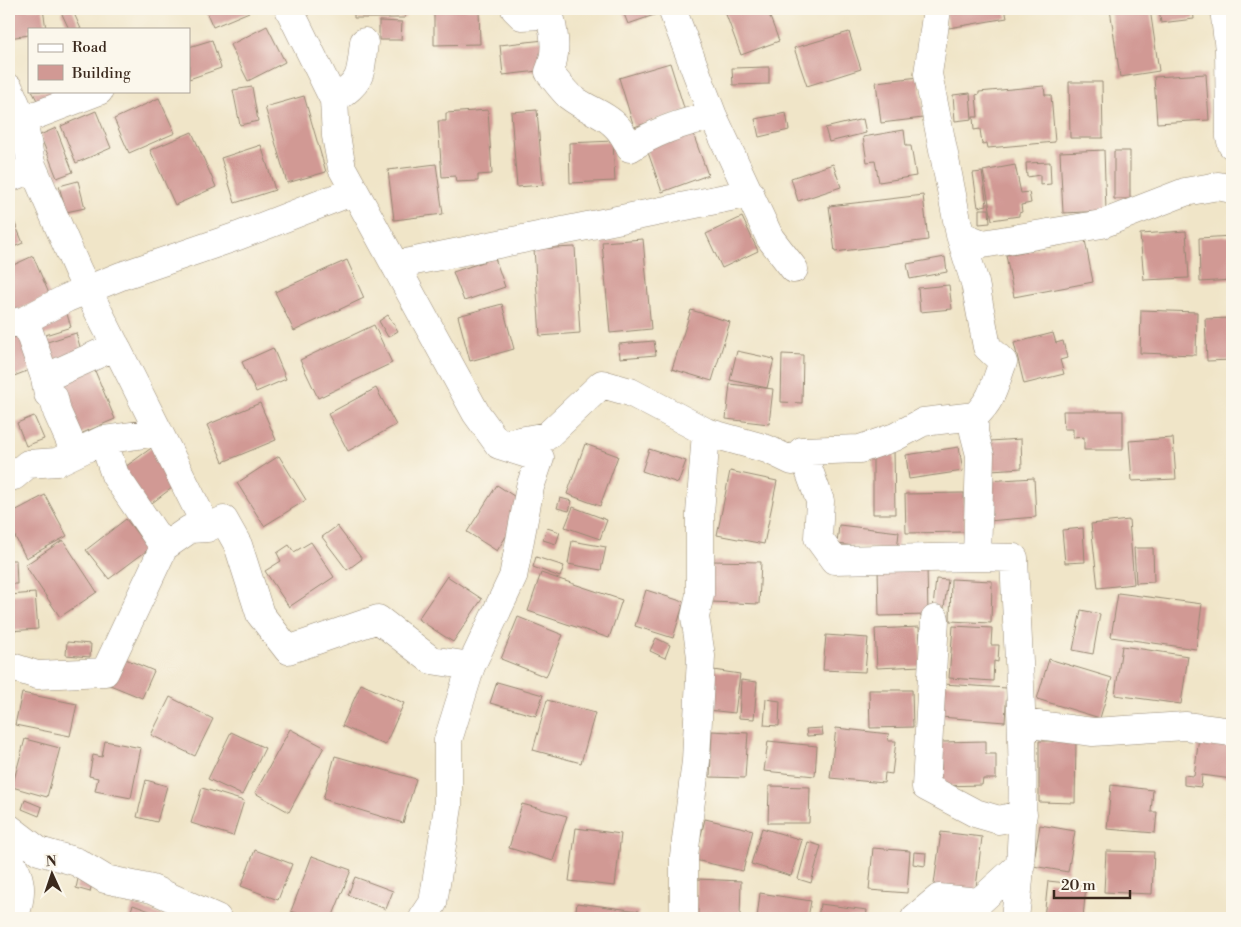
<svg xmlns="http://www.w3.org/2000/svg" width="1241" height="927" viewBox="0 0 1241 927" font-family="'Libre Bodoni',serif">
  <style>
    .building { fill: #d19994 }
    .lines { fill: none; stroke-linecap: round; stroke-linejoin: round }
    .street-casing { stroke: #968873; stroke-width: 29 }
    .street { stroke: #fff; stroke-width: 28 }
  </style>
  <rect width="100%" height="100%" fill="#fbf7ec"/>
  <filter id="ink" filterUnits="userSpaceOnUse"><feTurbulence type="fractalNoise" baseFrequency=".02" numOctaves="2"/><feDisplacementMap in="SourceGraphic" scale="10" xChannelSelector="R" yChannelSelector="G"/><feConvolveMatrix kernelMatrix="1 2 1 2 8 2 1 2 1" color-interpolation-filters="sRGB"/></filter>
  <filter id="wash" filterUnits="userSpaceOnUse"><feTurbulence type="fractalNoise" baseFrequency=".0096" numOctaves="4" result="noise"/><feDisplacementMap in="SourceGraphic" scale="20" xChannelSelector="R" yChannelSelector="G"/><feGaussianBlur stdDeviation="1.12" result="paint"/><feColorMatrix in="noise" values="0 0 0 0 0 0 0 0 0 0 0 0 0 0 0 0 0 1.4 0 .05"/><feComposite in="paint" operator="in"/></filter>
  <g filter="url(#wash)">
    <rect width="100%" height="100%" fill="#f0e5c8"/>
    <g id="blocks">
      <path class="building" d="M9,9H43L46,29H29V35L9,38Z
        M69,9H72L81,29H69L61,12Z
        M205,9H248L249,12L213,27Z
        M354,9H406L405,18H354Z
        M434,9H479L480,44L434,45Z
        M622,9H659L660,13L628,24Z
        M724,9H767L779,41L741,55Z
        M945,9H1005L1007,18L949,28Z
        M1110,9H1150L1159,71L1120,77Z
        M1159,9H1193L1194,19L1161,23Z
        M379,21L402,22L401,40H379Z
        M267,26L285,62L248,81L230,45Z
        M849,32L861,69L807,86L794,48Z
        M212,40L221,68L189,79V47Z
        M544,40L547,70L503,75L500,45Z
        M670,63L685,111L634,127L619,78Z
        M769,67V84L733,85L732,68Z
        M1206,74L1209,120L1157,123L1154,77Z
        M919,77L923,118L881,123L876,82Z
        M1069,82H1102L1103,138H1070Z
        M1044,86L1045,95H1051L1055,142L988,148L987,143L982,144L980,129L974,130L973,117H978L976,95L979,94V92Z
        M252,87L258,121L240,125L233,90Z
        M32,91H64L39,104Z
        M970,93L972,119L955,121L953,95Z
        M304,96L326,172L287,183L265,107Z
        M159,98L175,133L129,153L114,119Z
        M488,110L492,174L478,175V181L456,182L455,176L442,177L438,121H446V113Z
        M537,110L543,185L517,187L511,112Z
        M96,111L111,148L76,163L61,126Z
        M786,113L789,130L759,137L755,119Z
        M863,119L866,133L829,142L825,128Z
        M56,128L73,172L57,178L40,135Z
        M691,128L708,175L662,192L645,144Z
        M904,130L906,146H911L916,176L879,182L875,161L867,162L863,137Z
        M192,132L216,187L175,205L150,150Z
        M613,141L615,181L570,183L569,143Z
        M261,145L275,190L235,203L221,158Z
        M1104,150L1106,211L1063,213L1060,152Z
        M1114,151H1130V199H1114Z
        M1050,162L1051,184L1040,185V175L1027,177L1026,163Z
        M436,164L443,214L394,220L388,170Z
        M833,164L841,187L798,201L791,178Z
        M1015,165L1021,193L1029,192L1031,203L1021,205L1022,212L1019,213V216L992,220L983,171Z
        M982,172L987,205L978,207L973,173Z
        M78,181L85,208L66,212L59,186Z
        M923,195L928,240L835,252L829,206Z
        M9,209L23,243L9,249Z
        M979,209H989L990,223L979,224Z
        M742,217L758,251L722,268L706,234Z
        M1186,231L1189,278L1144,280L1140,234Z
        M1232,236V280L1200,282L1199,238Z
        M643,239L651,329L610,333L602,242Z
        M1085,240L1093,282L1014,297L1006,255Z
        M575,247L580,333L540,336L534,249Z
        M33,256L50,296L9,314V267Z
        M945,257L947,272L910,279L907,264Z
        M495,258L505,287L464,301L453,272Z
        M347,260L364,298L294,331L275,292Z
        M949,285L952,309L920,312L918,288Z
        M502,304L514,349L470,361L458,316Z
        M691,310L730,322L712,381L672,369Z
        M1141,310L1197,312L1196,355L1140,353Z
        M66,311L71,327L39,337L34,321Z
        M388,315L398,331L388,337L379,321Z
        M1232,318V360L1207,361L1205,319Z
        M374,325L392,363L318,398L300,360Z
        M21,326L37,367L9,378V331Z
        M76,333L83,357L48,368L41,344Z
        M1053,333L1056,343L1063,341L1067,358L1060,360L1064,374L1024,384L1014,343Z
        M654,341L656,355L620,358L619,344Z
        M273,348L286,379L256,392L242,362Z
        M737,351L774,359L767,388L730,380Z
        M782,354L803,355L802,403L781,402Z
        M93,366L115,419L78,435L55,382Z
        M730,384L773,389L769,424L726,419Z
        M376,388L396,425L348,451L328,414Z
        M260,403L276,440L223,462L207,425Z
        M1063,411H1123V450H1084V437L1073,438V429H1064Z
        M34,416L44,439L26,446L17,423Z
        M1173,438L1176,479L1132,481L1129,441Z
        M1021,439L1022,468L991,470L990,441Z
        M585,444L618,456L600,506L567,494Z
        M154,446L181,481L144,509L117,473Z
        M959,447L963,471L909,479L906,455Z
        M649,449L686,461L678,483L642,471Z
        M873,450H894L895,514H873Z
        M279,456L306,500L264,526L237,483Z
        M730,471L777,481L764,544L717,535Z
        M1034,478L1036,517L988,521L986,481Z
        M497,485L526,504L497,551L467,532Z
        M964,493L965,532L906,533L905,494Z
        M45,495L67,536L26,558L9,525V514Z
        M560,498L572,501L569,511L557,508Z
        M573,507L607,520L600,539L565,527Z
        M126,519L149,549L109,579L86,550Z
        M1129,520L1134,584L1098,588L1091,524Z
        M839,525L899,532L897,551L837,544Z
        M337,526L362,559L347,570L322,537Z
        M547,528L560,532L556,544L543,540Z
        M1083,528L1085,562L1065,563L1062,530Z
        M63,540L97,592L60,617L25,565Z
        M572,541L606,547L601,570L568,564Z
        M311,542L334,577L289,607L265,571L281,561L277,553L289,545L294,552Z
        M1134,548H1153L1154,582L1136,583Z
        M536,557L564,566L560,577L533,567Z
        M9,560H16L17,584H9Z
        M712,561L761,562L759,604L711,602Z
        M927,567L928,615L879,616L878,568Z
        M541,573L622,600L609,638L528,611Z
        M447,576L482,599L453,642L418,619Z
        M936,579L948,580L944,608L933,607Z
        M951,579L992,581L991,623L950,621Z
        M646,590L684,602L673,638L635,626Z
        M35,593L38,629L9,631V595Z
        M1118,593L1202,604L1196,649L1111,637Z
        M1081,610L1100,614L1093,654L1073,650Z
        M518,617L563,635L546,677L501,659Z
        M953,626L992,628L991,645H999L998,662L994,661L993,681L949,678Z
        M919,627L921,666L877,668L875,629Z
        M826,635L868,638L865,672L823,670Z
        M656,638L670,645L665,658L650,651Z
        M67,642L91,644L90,657L66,655Z
        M1122,646L1188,656L1181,704L1115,695Z
        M121,657L154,671L142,698L110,685Z
        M1049,659L1112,678L1100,718L1037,699Z
        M713,670L740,674L735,713L708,710Z
        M741,680L757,682L754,719L739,718Z
        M497,682L543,695L536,716L490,703Z
        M361,684L404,703L385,745L342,726Z
        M943,684L1007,688L1005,722L940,717Z
        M869,690H912L913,727L870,728Z
        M22,693L77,704L70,736L15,725Z
        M170,697L213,719L195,756L151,735Z
        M766,699L780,701L779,726L764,725Z
        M547,700L595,713L581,763L533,750Z
        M822,728L823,735L807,736L806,729Z
        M836,728L889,734L888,741H896L892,774L885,773L884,783L830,778Z
        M290,729L324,747L289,812L255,793Z
        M712,731L748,733L745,778L710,777Z
        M231,732L265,748L242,795L208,779Z
        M1199,737L1232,741V779L1202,775L1201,787L1184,785V775L1194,776Z
        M25,739L60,748L47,797L12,787Z
        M105,741L141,748L131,798L95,791L98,778L89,776L93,755L102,757Z
        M768,741L817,746L815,776L764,771Z
        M986,741V754H996V779H983L982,785L941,786V742Z
        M1039,741H1076L1075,803L1039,802Z
        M335,756L416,779L403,823L323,799Z
        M146,780L167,786L157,822L137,817Z
        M1111,785L1153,790L1151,812H1157L1155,833L1107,829Z
        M769,786L810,787L809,823H768Z
        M202,788L244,801L233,836L191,823Z
        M25,800L42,807L39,816L22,809Z
        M522,804L567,816L553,861L509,848Z
        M705,819L753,830L743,871L695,860Z
        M1040,825L1075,831L1068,872L1033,866Z
        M576,828L621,834L615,886L569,881Z
        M762,828L802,840L791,876L751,864Z
        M941,832L982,837L975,896L933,892Z
        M808,842L821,846L811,883L798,879Z
        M873,848L910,851L907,893L869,890Z
        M255,850L292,864L278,900L241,886Z
        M1106,851L1154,852L1152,894L1104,892Z
        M914,852L926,853L925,866L913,864Z
        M312,856L351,870L332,918H310L291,911Z
        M355,877L393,891L386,909L348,895Z
        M78,879L92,883L90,892L76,888Z
        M697,879L741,881L740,918H696Z
        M1048,881L1086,885L1083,918H1044Z
        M760,893L811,901L808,918H757Z
        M577,903L639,911L638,918H575Z
        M820,904L867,910L866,918H818Z
        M133,905L169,918H128Z"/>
    </g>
  </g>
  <g filter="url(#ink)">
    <use href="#blocks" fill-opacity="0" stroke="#968873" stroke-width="1"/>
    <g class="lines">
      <g class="street-casing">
        <path id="street" d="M289,9L334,100L336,136L342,168L476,413L499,445L540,458L530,487L513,577L471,666L448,740V807L433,903L423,918
          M515,9L522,16L543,15L551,20C555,38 557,54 549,72C555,80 562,89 569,96C595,116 615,113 630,148C656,131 682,122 713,116
          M672,9L713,116L770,238L794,269
          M937,9L928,74L960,235L975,283L987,347L1003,362C994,385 994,398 975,416L974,432L980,455L977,557L1014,558C1019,677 1030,799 1015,918
          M1224,9L1229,50L1230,137L1232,145
          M9,88L23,120L31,163L78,271L207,528
          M334,100C363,81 360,76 364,42
          M23,120L99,91
          M9,178L24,172L31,163
          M960,235L983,244L1102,224L1185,192L1218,186L1232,189
          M395,265L750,193
          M25,320L45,378L48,394L54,398L57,412L75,452
          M9,324L25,320L67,298L121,276L238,236L354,191
          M45,378L116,346
          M103,440L115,475L164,547
          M503,444L547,436L602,384L630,392L706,432L767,449L792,461L802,451L820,501L818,538L834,560L977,557
          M802,451L860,449L895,437L923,422L975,416
          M9,477L14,476L28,464L57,462L103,440L159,432
          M935,619L926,787L975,813L999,820L1023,814
          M9,666L37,675L105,672L164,547L190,529L207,528L224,520L238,545L260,614L288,650L378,619L431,660L471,666
          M1022,723L1093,732L1185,726L1232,732
          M9,828L39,851L77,862L105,879L152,889L217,918
          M9,860C24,878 22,898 14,918
          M684,918V856L696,761L701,656L695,617L700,594V514L706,432
          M915,918L939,898L979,902L1021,864"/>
      </g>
      <use href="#street" class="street"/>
    </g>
  </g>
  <rect width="1241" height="927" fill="none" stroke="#fbf7ec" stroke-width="30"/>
  <rect x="28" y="28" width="162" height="65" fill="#fbf7ec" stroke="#aea59a"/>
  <rect x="38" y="44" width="25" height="8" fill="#ffffff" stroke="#aea59a"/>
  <text x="72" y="52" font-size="15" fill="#3b2a1e">Road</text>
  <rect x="38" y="65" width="25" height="15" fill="#d19994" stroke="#aea59a"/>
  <text x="72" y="78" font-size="15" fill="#3b2a1e">Building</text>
  <g transform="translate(52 874) rotate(357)" stroke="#fbf7ec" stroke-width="4" paint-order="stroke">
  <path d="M0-4L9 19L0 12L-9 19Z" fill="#3b2a1e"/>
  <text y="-8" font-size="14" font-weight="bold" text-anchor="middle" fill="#3b2a1e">N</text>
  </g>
  <path d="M1054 890v8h76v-8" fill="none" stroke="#3b2a1e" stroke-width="2.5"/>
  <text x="1061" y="890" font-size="15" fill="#3b2a1e" stroke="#fbf7ec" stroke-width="4" paint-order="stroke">20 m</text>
</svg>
